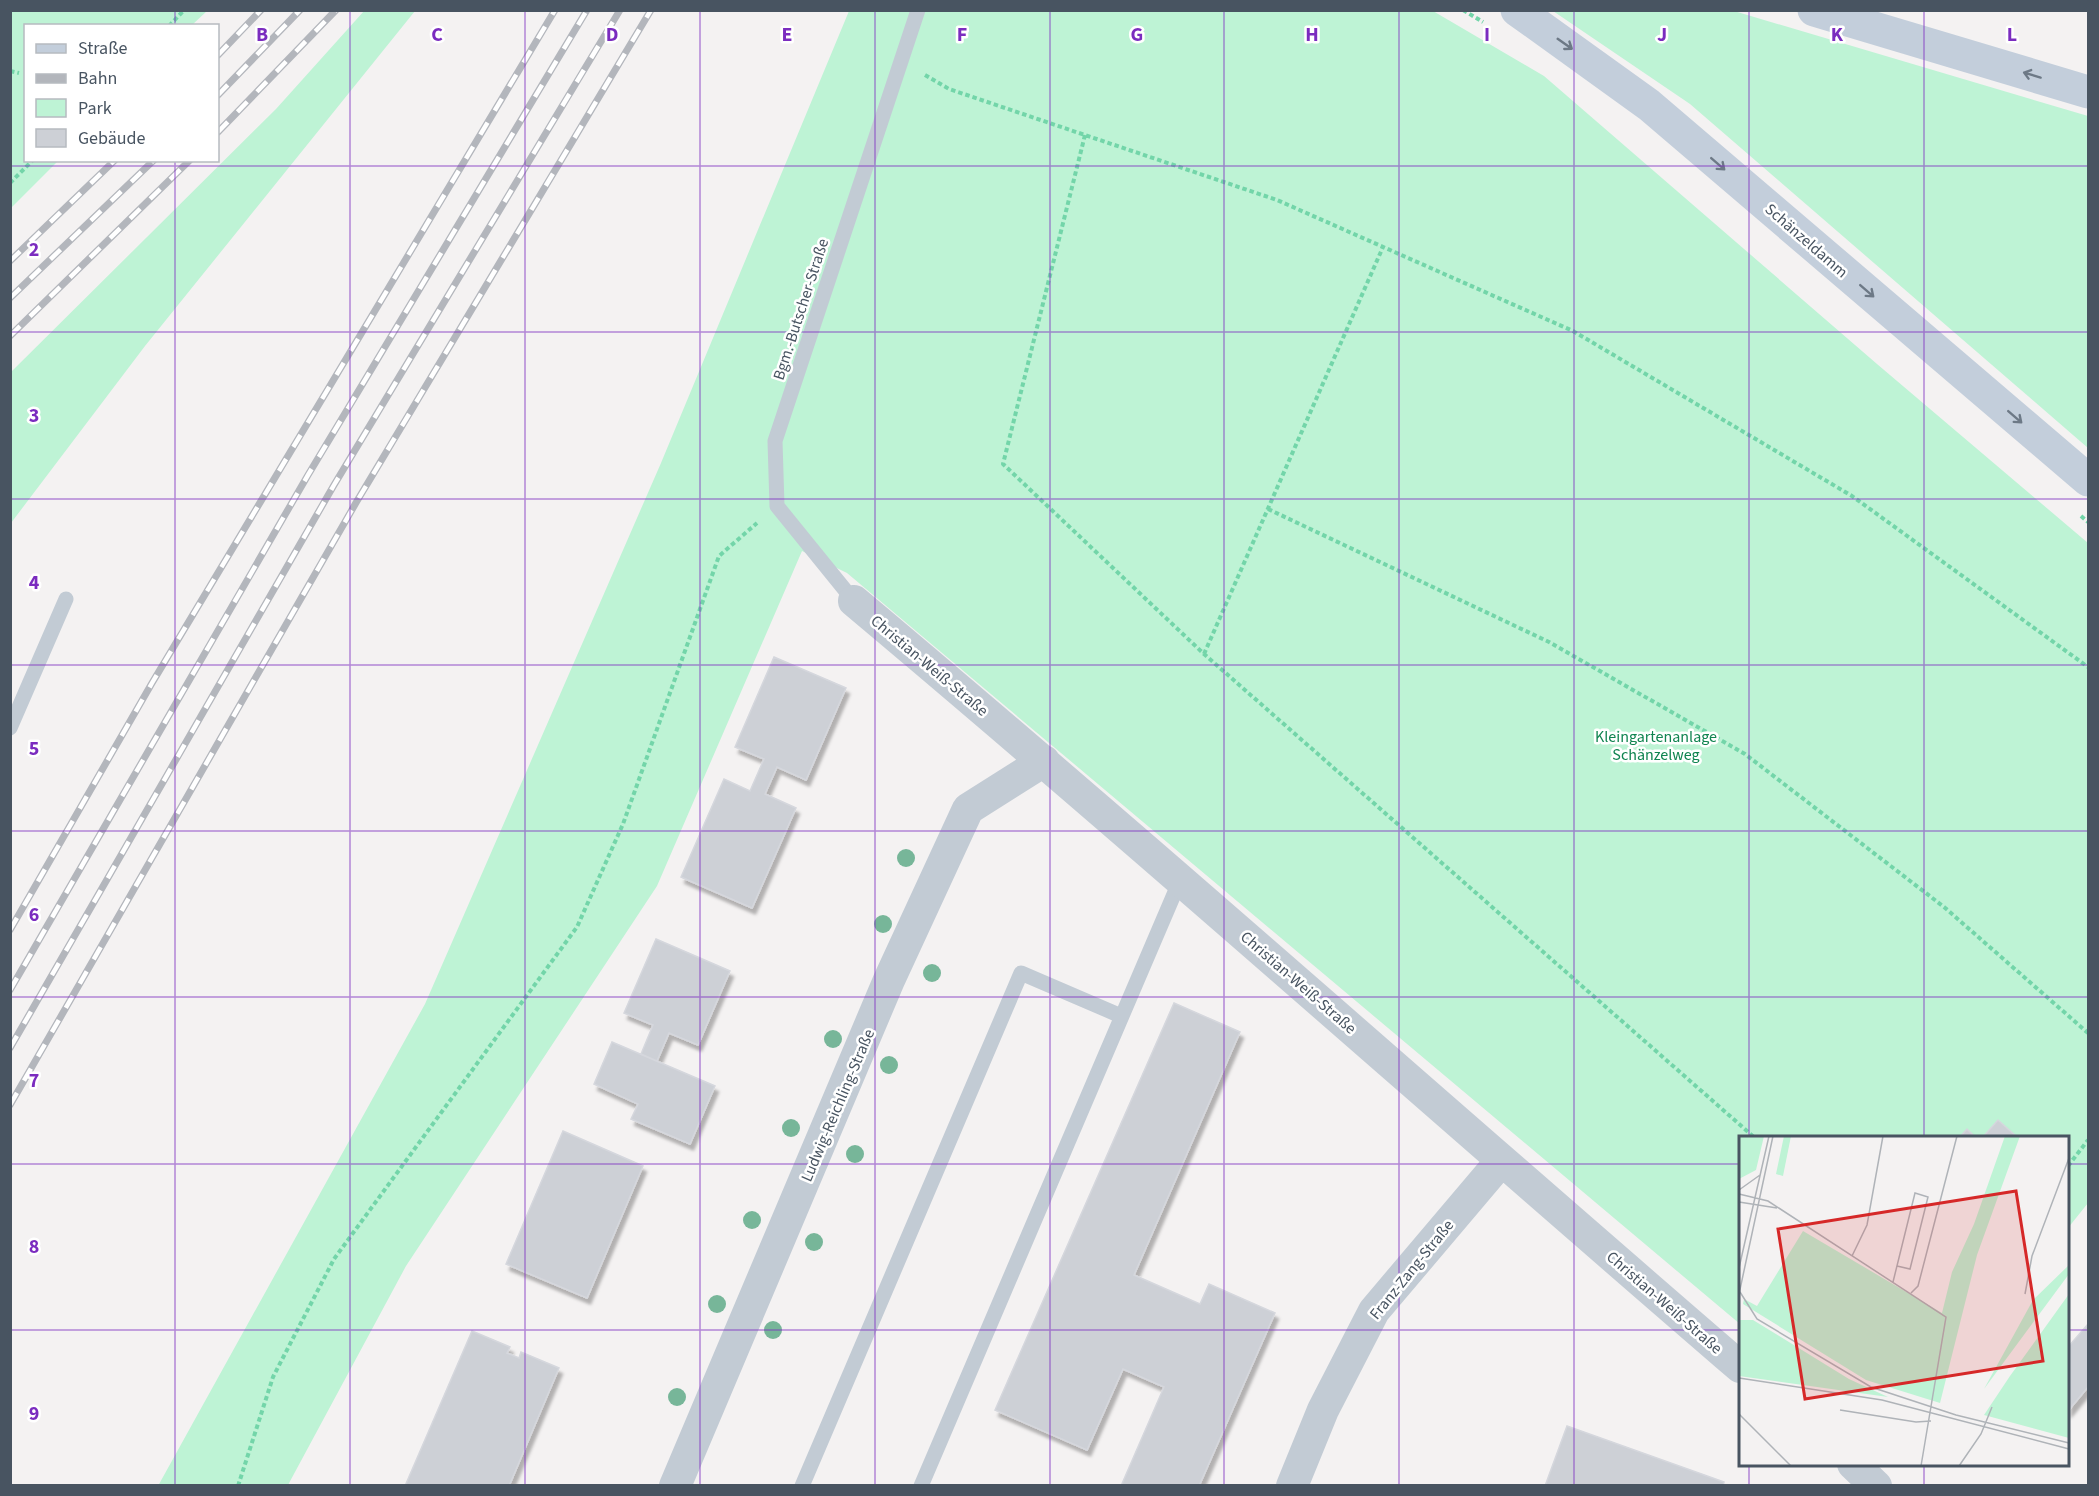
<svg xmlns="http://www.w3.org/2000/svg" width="2099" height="1496" viewBox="0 0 2099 1496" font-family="'Source Sans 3',sans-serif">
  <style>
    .green { fill: #bef3d5 }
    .building { fill: #cdd0d6; stroke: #d5d7dd; stroke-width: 1.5; filter: url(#shadow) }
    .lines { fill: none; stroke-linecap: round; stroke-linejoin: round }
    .path { stroke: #73d5a9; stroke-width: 4; stroke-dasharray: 4.5 3; stroke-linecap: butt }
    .service { stroke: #c2cbd4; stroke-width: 15 }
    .minor { stroke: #c2cbd4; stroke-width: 32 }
    .secondary { stroke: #c3cedb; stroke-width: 33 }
    .rail-casing { stroke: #b3b6bc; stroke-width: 7 }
    .rail { stroke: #fff; stroke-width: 4.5; stroke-dasharray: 14; stroke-linecap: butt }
    .tree { fill: #77b699 }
    .oneway { stroke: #6d7986 }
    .grid { fill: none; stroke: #7b2cbf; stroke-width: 1.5; stroke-opacity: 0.55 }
    .labels { text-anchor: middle; stroke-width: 5; stroke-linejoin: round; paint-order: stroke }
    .street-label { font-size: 16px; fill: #485461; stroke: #fff }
    .park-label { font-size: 16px; fill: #108450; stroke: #fff }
    .inset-road { fill: none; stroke: #afb3b8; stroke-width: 1.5 }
    .view { fill: #d62828; fill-opacity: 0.15; stroke: #d62828; stroke-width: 3 }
    .inset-edge { fill: none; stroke: #485461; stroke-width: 3 }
    .grid-label { font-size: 20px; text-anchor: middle; font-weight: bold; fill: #7b2cbf; stroke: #fff; stroke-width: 5; stroke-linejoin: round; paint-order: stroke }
  </style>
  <defs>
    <filter id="shadow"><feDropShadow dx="3.5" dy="6" stdDeviation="1.5" flood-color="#0004"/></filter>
  </defs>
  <rect width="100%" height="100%" fill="#f4f2f2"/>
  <path class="green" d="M11,10L207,11L192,25L26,26V160L58,161L11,208Z
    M364,11H415L145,346L11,523V372L276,109Z
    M849,11H1433L1544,76L1877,364L2088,543V1203L2068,1228V1138H1740V1324L847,573L802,551L657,886L406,1266L288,1485L158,1486L425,1004L661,463Z
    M1553,11H1734L2088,116V448L1690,104Z"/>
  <path class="building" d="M774,657L846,688L806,780L777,767L765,794L796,808L752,908L681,877L724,779L750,791L764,759L735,747Z
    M656,939L730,971L698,1045L669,1033L657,1061L641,1054L653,1025L624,1013Z
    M1174,1003L1240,1032L1134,1275L1200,1304L1209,1284L1275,1313L1199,1486H1121L1164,1387L1123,1369L1087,1450L995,1410Z
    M612,1042L715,1086L690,1144L631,1119L638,1104L594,1084Z
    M1998,1120L2018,1138H1982Z
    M1967,1129L1976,1138H1959Z
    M563,1131L643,1166L587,1298L506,1264Z
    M2088,1324V1387L2068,1411V1347Z
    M472,1331L510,1347L507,1353L519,1358L521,1352L559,1368L509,1486H405Z
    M1567,1426L1724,1482L1723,1486H1545Z"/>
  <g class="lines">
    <path class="path" d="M1463,10L1483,22
      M169,26L184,10
      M10,71L19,73
      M925,75L949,89L1277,200L1573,331L1852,496L2088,667
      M1085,135L1003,464L1204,654L1755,1138
      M10,183L33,160
      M1268,509L1549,642L1745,754L1944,907L2088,1033
      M2081,516L2088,522
      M1204,654L1383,247
      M2068,1166L2088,1140
      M238,1486L273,1377L334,1259L577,927L623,824L719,556L757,523"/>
    <path class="service" d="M854,601L777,506L775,441L918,10
      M10,728L66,599
      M802,1486L1021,973L1121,1016
      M921,1486L1181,878"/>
    <path class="minor" d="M854,601C1153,852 1444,1112 1740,1367
      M1853,1464L1876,1486
      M675,1486L889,980L968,809L1044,761
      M1292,1486L1323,1410L1374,1311L1501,1161"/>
    <path class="secondary" d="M1517,10L1649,105L2088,480
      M1814,10L2088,92"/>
    <g class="rail-casing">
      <path id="rail" d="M218,55L261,10
        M218,95L300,10
        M218,132L336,10
        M10,261L115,160
        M10,298L154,160
        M10,336L190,160
        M10,930L152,683L555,10
        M10,990L308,475L587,10
        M10,1048L334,485L620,10
        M10,1105L357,501L651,10"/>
    </g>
    <use href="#rail" class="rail"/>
  </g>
  <g class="tree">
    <circle cx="906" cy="858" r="9"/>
    <circle cx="883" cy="924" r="9"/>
    <circle cx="932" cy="973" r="9"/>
    <circle cx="833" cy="1039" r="9"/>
    <circle cx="889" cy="1065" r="9"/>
    <circle cx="791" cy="1128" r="9"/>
    <circle cx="855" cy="1154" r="9"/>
    <circle cx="752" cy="1220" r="9"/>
    <circle cx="814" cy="1242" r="9"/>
    <circle cx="717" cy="1304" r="9"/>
    <circle cx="773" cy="1330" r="9"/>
    <circle cx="677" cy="1397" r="9"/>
  </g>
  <defs><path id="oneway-shaft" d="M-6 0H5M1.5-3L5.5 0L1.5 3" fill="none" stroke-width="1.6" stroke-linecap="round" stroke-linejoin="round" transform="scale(1.5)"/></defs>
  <g class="oneway">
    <use href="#oneway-shaft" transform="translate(1565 44) rotate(35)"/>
    <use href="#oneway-shaft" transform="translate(2032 75) rotate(-163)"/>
    <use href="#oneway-shaft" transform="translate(1718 164) rotate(41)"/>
    <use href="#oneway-shaft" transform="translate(1867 291) rotate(41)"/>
    <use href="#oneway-shaft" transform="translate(2015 417) rotate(41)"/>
  </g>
  <path class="grid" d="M175,10V26M350,10V1486M525,10V1486M700,10V1486M875,10V1486M1050,10V1486M1224,10V1486M1399,10V1486M1574,10V1486M1749,10V1138M1924,10V1138M175,160V1486M10,166H2088M10,332H2088M10,499H2088M10,665H2088M10,831H2088M10,997H2088M10,1164H1740M2068,1164H2088M10,1330H1740M2068,1330H2088M1749,1464V1486M1924,1464V1486"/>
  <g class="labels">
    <g class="street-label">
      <text transform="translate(1807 240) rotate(41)" y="6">Schänzeldamm</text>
      <text transform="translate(800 309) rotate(-72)" y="6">Bgm.-Butscher-Straße</text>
      <text transform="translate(930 665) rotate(40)" y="6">Christian-Weiß-Straße</text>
      <text transform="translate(1299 982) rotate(41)" y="6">Christian-Weiß-Straße</text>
      <text transform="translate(837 1105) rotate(-67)" y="6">Ludwig-Reichling-Straße</text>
      <text transform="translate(1411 1269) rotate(-51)" y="6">Franz-Zang-Straße</text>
      <text transform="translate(1665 1302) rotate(41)" y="6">Christian-Weiß-Straße</text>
    </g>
    <g class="park-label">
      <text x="1656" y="742">Kleingartenanlage<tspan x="1656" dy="18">Schänzelweg</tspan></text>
    </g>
  </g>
  <g transform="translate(1739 1136)">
    <rect width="330" height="330" fill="#f4f2f2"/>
    <path d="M0,0H25L17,34L0,43ZM45,0H52L44,40L37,38ZM266,0H281L238,119L201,267L127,244L4,168L5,163L18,170L64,95L203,177L213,136L235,88ZM330,129V138L245,253L294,164ZM330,158V302L245,279L271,240ZM0,184H14L110,243L149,261L0,240Z" fill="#bef3d5"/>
    <path class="inset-road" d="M0,54L21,39M0,58L29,65L207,181L182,330M0,66L38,72M113,120L128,89L144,0M0,132L30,0M154,146L176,57L189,61L171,133L158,130M1,156L18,183L132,251L217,279L330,307M172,157L179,150L218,0M0,158L34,0M286,158L293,120L330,22M0,242L143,264L330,313M101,274L177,286L192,285M0,278L52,330M220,330L242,298L253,271"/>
    <path class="view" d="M277,55L304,225L66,263L39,93Z"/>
    <rect width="330" height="330" class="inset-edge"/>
  </g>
  <g class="grid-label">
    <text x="262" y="41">B</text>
    <text x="437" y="41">C</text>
    <text x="612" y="41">D</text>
    <text x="787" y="41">E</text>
    <text x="962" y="41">F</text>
    <text x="1137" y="41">G</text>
    <text x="1312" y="41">H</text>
    <text x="1487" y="41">I</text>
    <text x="1662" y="41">J</text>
    <text x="1837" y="41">K</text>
    <text x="2012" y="41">L</text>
    <text x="34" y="256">2</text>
    <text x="34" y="422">3</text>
    <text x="34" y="589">4</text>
    <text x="34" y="755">5</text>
    <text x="34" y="921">6</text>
    <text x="34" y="1087">7</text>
    <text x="34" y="1253">8</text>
    <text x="34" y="1420">9</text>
  </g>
  <rect width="2099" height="1496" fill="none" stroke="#485461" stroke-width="24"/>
  <rect x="24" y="24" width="195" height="138" fill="#ffffff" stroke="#b6bbc0" stroke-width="1.5"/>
  <rect x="36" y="44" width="30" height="9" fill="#c3cedb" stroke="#b6bbc0" stroke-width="1.5"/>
  <text x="78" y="54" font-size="18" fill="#485461">Straße</text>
  <rect x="36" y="74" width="30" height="9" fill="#b3b6bc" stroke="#b6bbc0" stroke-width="1.5"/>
  <text x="78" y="84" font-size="18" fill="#485461">Bahn</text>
  <rect x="36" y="99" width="30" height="18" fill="#bef3d5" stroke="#b6bbc0" stroke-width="1.5"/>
  <text x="78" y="114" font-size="18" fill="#485461">Park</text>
  <rect x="36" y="129" width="30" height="18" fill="#cdd0d6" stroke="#b6bbc0" stroke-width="1.5"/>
  <text x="78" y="144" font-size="18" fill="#485461">Gebäude</text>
</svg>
